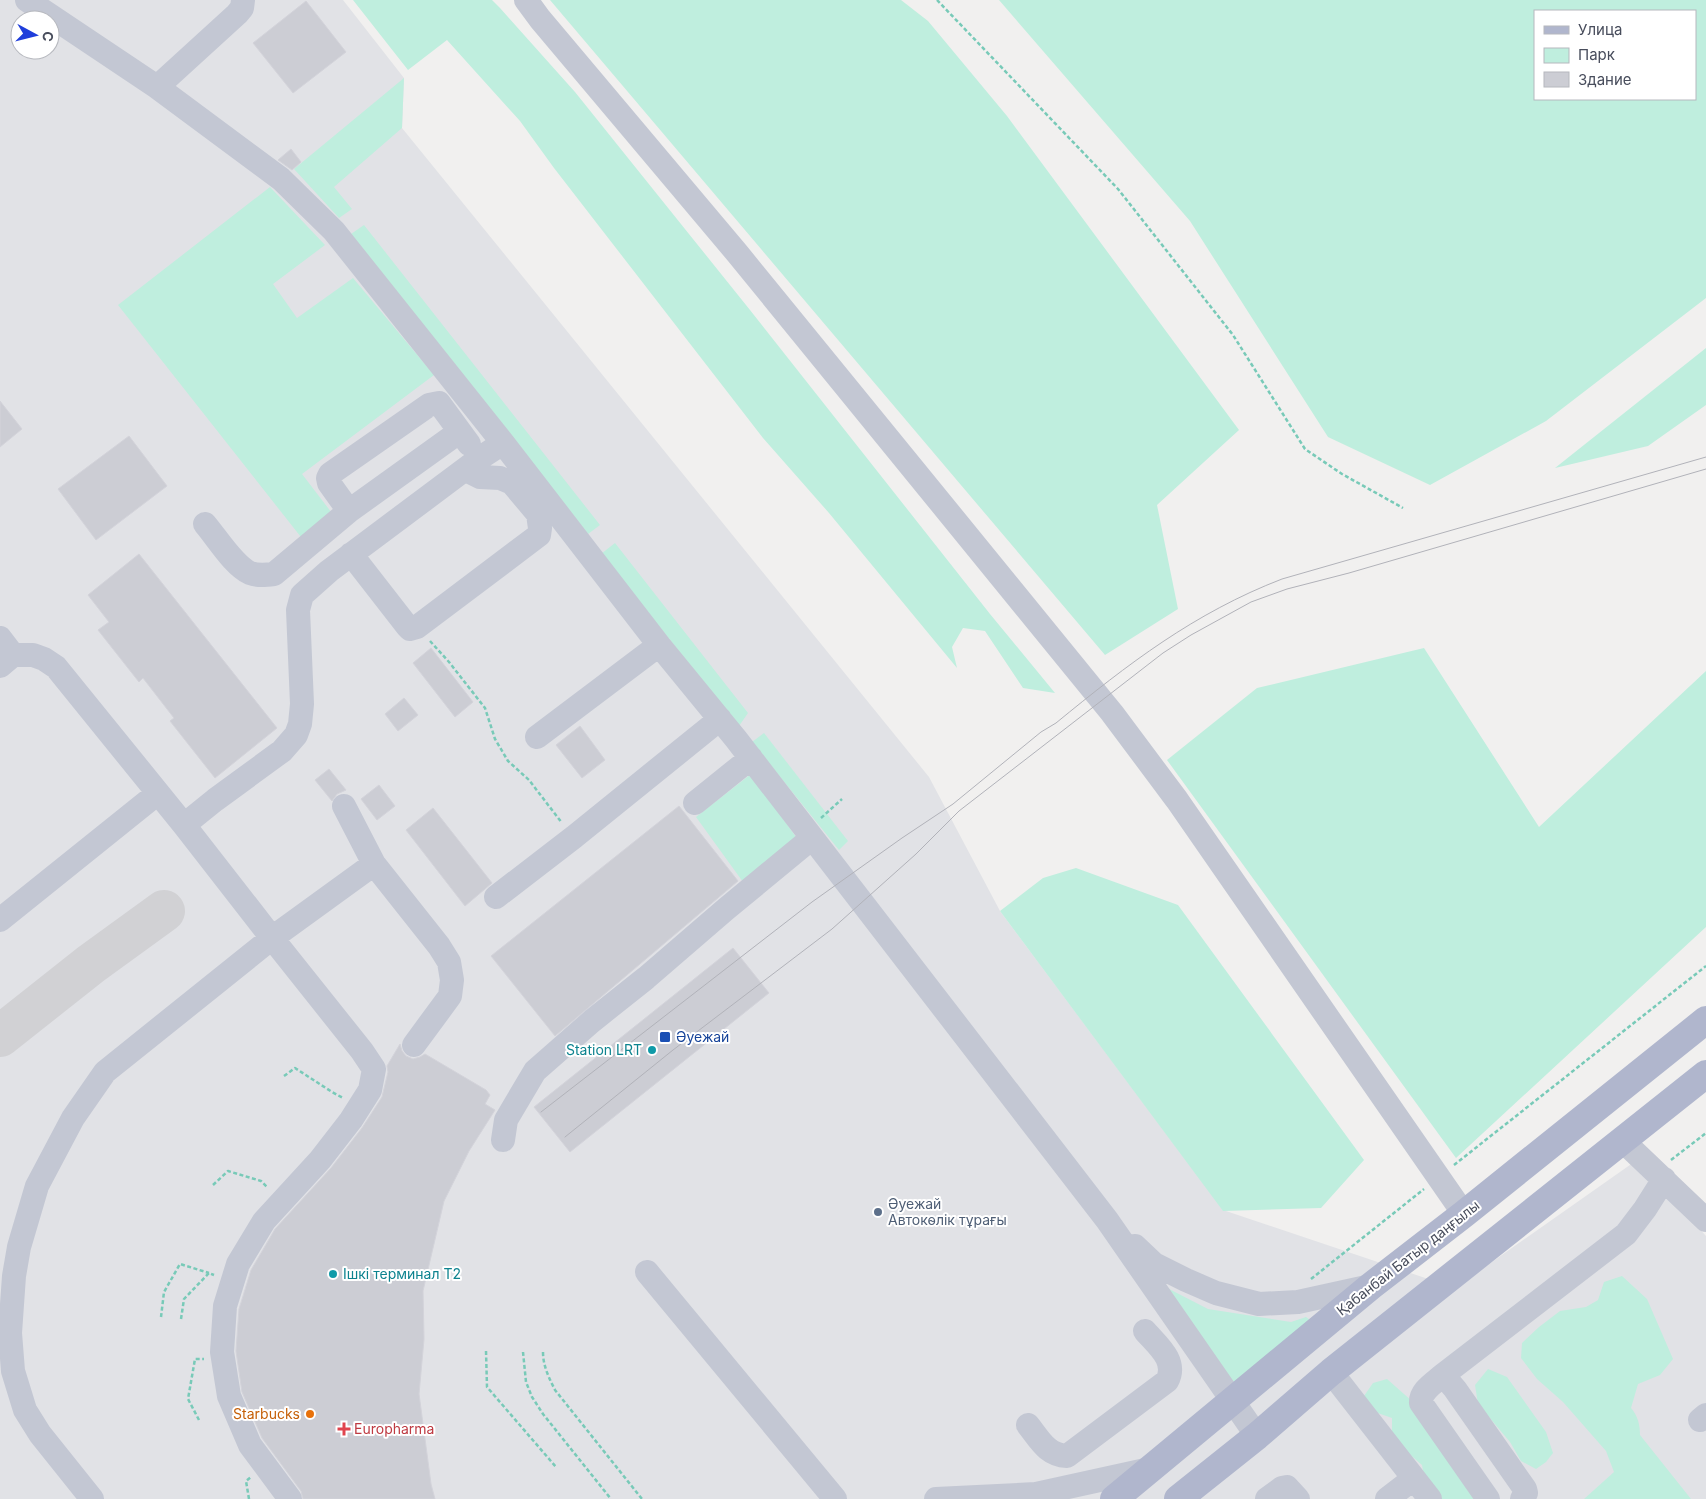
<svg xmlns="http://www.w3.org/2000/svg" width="1706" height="1499" viewBox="0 0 1706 1499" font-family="Inter,sans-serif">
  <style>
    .airport { fill: #e1e2e6; fill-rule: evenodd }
    .green { fill: #bfeede; fill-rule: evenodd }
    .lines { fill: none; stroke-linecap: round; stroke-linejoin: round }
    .taxiway { stroke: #d1d1d4; stroke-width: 42 }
    .building { fill: #cccdd4; stroke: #d3d3da }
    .path { stroke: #78cab8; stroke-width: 2.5; stroke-dasharray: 4 2.5; stroke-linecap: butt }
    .minor { stroke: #c3c7d3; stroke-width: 24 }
    .major { stroke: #b0b6cd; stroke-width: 28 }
    .tram { stroke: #b1b2b9; stroke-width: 1 }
    .transit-dot { fill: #1a4fb4; stroke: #fff; stroke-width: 2 }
    .culture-dot { fill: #0f9aa8; stroke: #fff; stroke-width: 2 }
    .service-dot { fill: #5c6f8a; stroke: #fff; stroke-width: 2 }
    .food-dot { fill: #e8710a; stroke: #fff; stroke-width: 2 }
    .health-dot { fill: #e0444e; stroke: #fff; stroke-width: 2 }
    .labels { text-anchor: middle; stroke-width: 4; stroke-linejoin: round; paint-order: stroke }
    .transit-label { font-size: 14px; fill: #164399; stroke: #fff; text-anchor: start }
    .culture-label { font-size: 14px; fill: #0d838f; stroke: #fff; text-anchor: end }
    .service-label { font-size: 14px; fill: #4e5e75; stroke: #fff; text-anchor: start }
    .street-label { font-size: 14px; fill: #484d5c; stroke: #fff }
    .food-label { font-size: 14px; fill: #c56008; stroke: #fff; text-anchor: end }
    .health-label { font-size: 14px; fill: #be3a42; stroke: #fff; text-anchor: start }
  </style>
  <rect width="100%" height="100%" fill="#f1f0ef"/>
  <path class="airport" d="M0,0H343L404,78L402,128L929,777L1000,911L1223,1210L1455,1288L1637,1160L1706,1236V1499H0ZM20,20H50V50H20Z"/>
  <path class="green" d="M353,0H492L500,8L575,92L750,310L990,614L1055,693L1023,688L985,631L963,628L952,647L957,668L829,513L763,438L554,168L520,121L447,40L408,70Z
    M550,0H901L928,21L1007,116L1239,430L1157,505L1178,609L1105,655Z
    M999,0H1706V298L1546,421L1430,485L1328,437L1190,221ZM1535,11H1695V99H1535Z
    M404,78L402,128L334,187L352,209L339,218L294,169Z
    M270,187L325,245L273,284L297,318L353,278L434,375L302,474L338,521L308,546L118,305Z
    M364,225L600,525L588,534L351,234Z
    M1706,348V405L1648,446L1555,468Z
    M615,543L748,713L739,726L601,554Z
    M1424,648L1539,827L1706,671V927L1456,1158L1167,760L1257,688Z
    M764,733L848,841L839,850L752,742Z
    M751,774L796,837L743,882L696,817Z
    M1076,868L1178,905L1364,1160L1321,1208L1223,1211L1000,911L1043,878Z
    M1622,1276L1647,1299L1673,1359L1660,1375L1638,1384L1631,1408C1638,1416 1640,1425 1640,1435L1691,1499H1584L1614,1472L1606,1451L1563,1402L1537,1379L1521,1358L1522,1343L1539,1327L1560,1311L1586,1307L1598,1300L1604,1282Z
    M1152,1278L1171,1290L1208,1309L1291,1322L1306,1317L1313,1322L1233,1385Z
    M1488,1369L1507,1377L1546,1432L1553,1453L1546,1462L1536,1469L1521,1461L1510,1442L1478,1404L1475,1385Z
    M1387,1379L1421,1409L1481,1499H1442L1425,1481L1422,1465L1392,1439V1418L1369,1410L1364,1396L1373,1383Z"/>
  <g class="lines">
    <path class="taxiway" d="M0,1036L91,964L164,911"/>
  </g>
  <path class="building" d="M306,1L346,52L293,93L253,43Z
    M291,149L301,162L292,170L278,160Z
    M0,401L22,429L0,447Z
    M129,436L167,486L96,540L58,489Z
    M139,554L277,728L215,778L170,721L174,718L143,678L139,682L98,630L109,622L88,595Z
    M431,648L473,702L455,717L413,663Z
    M404,698L418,715L398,731L385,714Z
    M580,726L605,760L582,778L556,745Z
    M329,769L346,790L337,794L332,801L315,780Z
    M379,785L395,806L377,820L361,799Z
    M679,806L738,881L555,1036L491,956Z
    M433,808L492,883L465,906L406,830Z
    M733,948L769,993L570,1152L534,1107Z
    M400,1044L402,1051L406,1056L413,1059L420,1057L425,1054L486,1090L490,1095L485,1104L495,1110L469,1151L444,1201L423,1291L424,1339L419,1394L431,1484L435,1499H303L301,1491L262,1438L242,1392L236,1351L239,1309L251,1270L275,1229L331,1168L362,1128L382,1097L388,1072L387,1066Z"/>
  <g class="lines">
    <path class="path" d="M937,0L1118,189L1233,335L1305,449L1342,474L1403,508
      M430,641L449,662L485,708L495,739L508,761L529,780L562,823
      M821,818L842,799
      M284,1076L295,1068L332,1092L343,1098
      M1671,1160L1706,1133
      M1454,1165L1706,966
      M213,1185L228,1171L261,1181L268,1188
      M1311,1279L1424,1189
      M161,1317L164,1292L180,1264L209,1273
      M181,1319L184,1299L209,1273L214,1275
      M486,1351L487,1387L556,1467
      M523,1352L526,1382L532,1397L543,1414L611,1499
      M543,1352C543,1366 549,1378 555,1390L642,1499
      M199,1420L188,1399L195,1359H204
      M249,1499L246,1481L251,1477"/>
    <path class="minor" d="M27,0L157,87L281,179L334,231L503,443L659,645L736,739L1107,1220L1257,1436
      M526,0L540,19L737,253L1112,713L1177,800L1464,1214
      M157,87L237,14L242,8L243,0
      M349,511L329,483L328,478L330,474L429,405L439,403L469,444
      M205,524C217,538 234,566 250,573C258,576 266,575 274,574L349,511L459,432
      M351,554L407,626L410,629L417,627L539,535L540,528L538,514L512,483L500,478L480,477L466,470
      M0,638L13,655
      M0,666L13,655H33L44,659L56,667L184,825L272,938L362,1051L374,1069L370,1090L351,1120L320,1160L264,1221L238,1264L225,1306L222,1352L229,1396L250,1445L290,1499
      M537,737L659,645
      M695,803L751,758
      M184,825L215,800L282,751L296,735L300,724L302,704L298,610L302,595L329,571L480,458L503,443
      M374,864L439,946L449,962L452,980L450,996L414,1045
      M496,897L574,837L720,719
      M0,920L158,793
      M503,1140L506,1120L535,1071L592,1021L646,978L726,909L812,838
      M1623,1141L1706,1220
      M1135,1246L1154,1264L1186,1280L1216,1293L1259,1304L1298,1302L1371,1286
      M647,1272L835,1499
      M1331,1372L1430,1499
      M1443,1375L1455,1389L1525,1489L1526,1493L1522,1499
      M1700,1420L1706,1415
      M1028,1425C1040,1440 1047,1455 1067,1456L1167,1381C1178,1361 1157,1345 1145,1331
      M92,1499L40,1434L25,1410L13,1371L10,1333L14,1276L19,1247L37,1186L73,1118L105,1072L272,938L374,864L344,806
      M936,1499L1036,1494L1150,1469
      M1267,1499L1282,1488L1287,1487L1298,1499
      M1387,1499L1413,1479
      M1488,1499L1421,1403C1420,1391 1434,1383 1443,1375L1626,1234L1645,1209L1664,1179"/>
    <path class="major" d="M1114,1499L1371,1286L1464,1214L1706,1020
      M1178,1499L1257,1436L1331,1372L1706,1074"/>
    <path class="tram" d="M541,1112L812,902L902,838L953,804L1041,732L1056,723C1128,664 1194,613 1282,579L1706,457
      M565,1137L673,1050L832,929L916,854L959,811L1163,653L1191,635L1251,602L1287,589L1349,573L1706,469"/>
  </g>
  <rect class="transit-dot" x="659" y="1031" width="12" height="12" rx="2.5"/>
  <g class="culture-dot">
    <circle cx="652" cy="1050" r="5"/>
    <circle cx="333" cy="1274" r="5"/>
  </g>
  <circle class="service-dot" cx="878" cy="1212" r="5"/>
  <circle class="food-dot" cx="310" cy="1414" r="5"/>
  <path class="health-dot" d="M341.5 1421.5h5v5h5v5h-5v5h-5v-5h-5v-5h5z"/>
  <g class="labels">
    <g class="transit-label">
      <text x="676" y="1042">Әуежай</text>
    </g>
    <g class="culture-label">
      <text x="642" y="1055">Station LRT</text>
      <text x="343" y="1279" text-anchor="start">Ішкі терминал T2</text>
    </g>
    <g class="service-label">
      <text x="888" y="1209">Әуежай<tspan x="888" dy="16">Автокөлік тұрағы</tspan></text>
    </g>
    <g class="street-label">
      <text transform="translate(1408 1258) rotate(-38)" y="5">Қабанбай Батыр даңғылы</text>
    </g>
    <g class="food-label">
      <text x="300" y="1419">Starbucks</text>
    </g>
    <g class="health-label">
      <text x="354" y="1434">Europharma</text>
    </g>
  </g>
  <rect x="1534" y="10" width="162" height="90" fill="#ffffff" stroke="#b6b8be"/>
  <rect x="1544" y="26" width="25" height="8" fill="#b0b6cd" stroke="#b6b8be"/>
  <text x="1578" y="35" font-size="15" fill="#484d5c">Улица</text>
  <rect x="1544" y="48" width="25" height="15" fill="#bfeede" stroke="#b6b8be"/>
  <text x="1578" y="60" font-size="15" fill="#484d5c">Парк</text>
  <rect x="1544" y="72" width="25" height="15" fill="#cccdd4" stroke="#b6b8be"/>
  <text x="1578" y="85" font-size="15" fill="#484d5c">Здание</text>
  <g transform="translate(35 35) rotate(97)"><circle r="24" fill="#ffffff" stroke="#b6b8be"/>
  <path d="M0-4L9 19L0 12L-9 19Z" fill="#1f3edb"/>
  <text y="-8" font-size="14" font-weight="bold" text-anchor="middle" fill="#484d5c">С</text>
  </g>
</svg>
